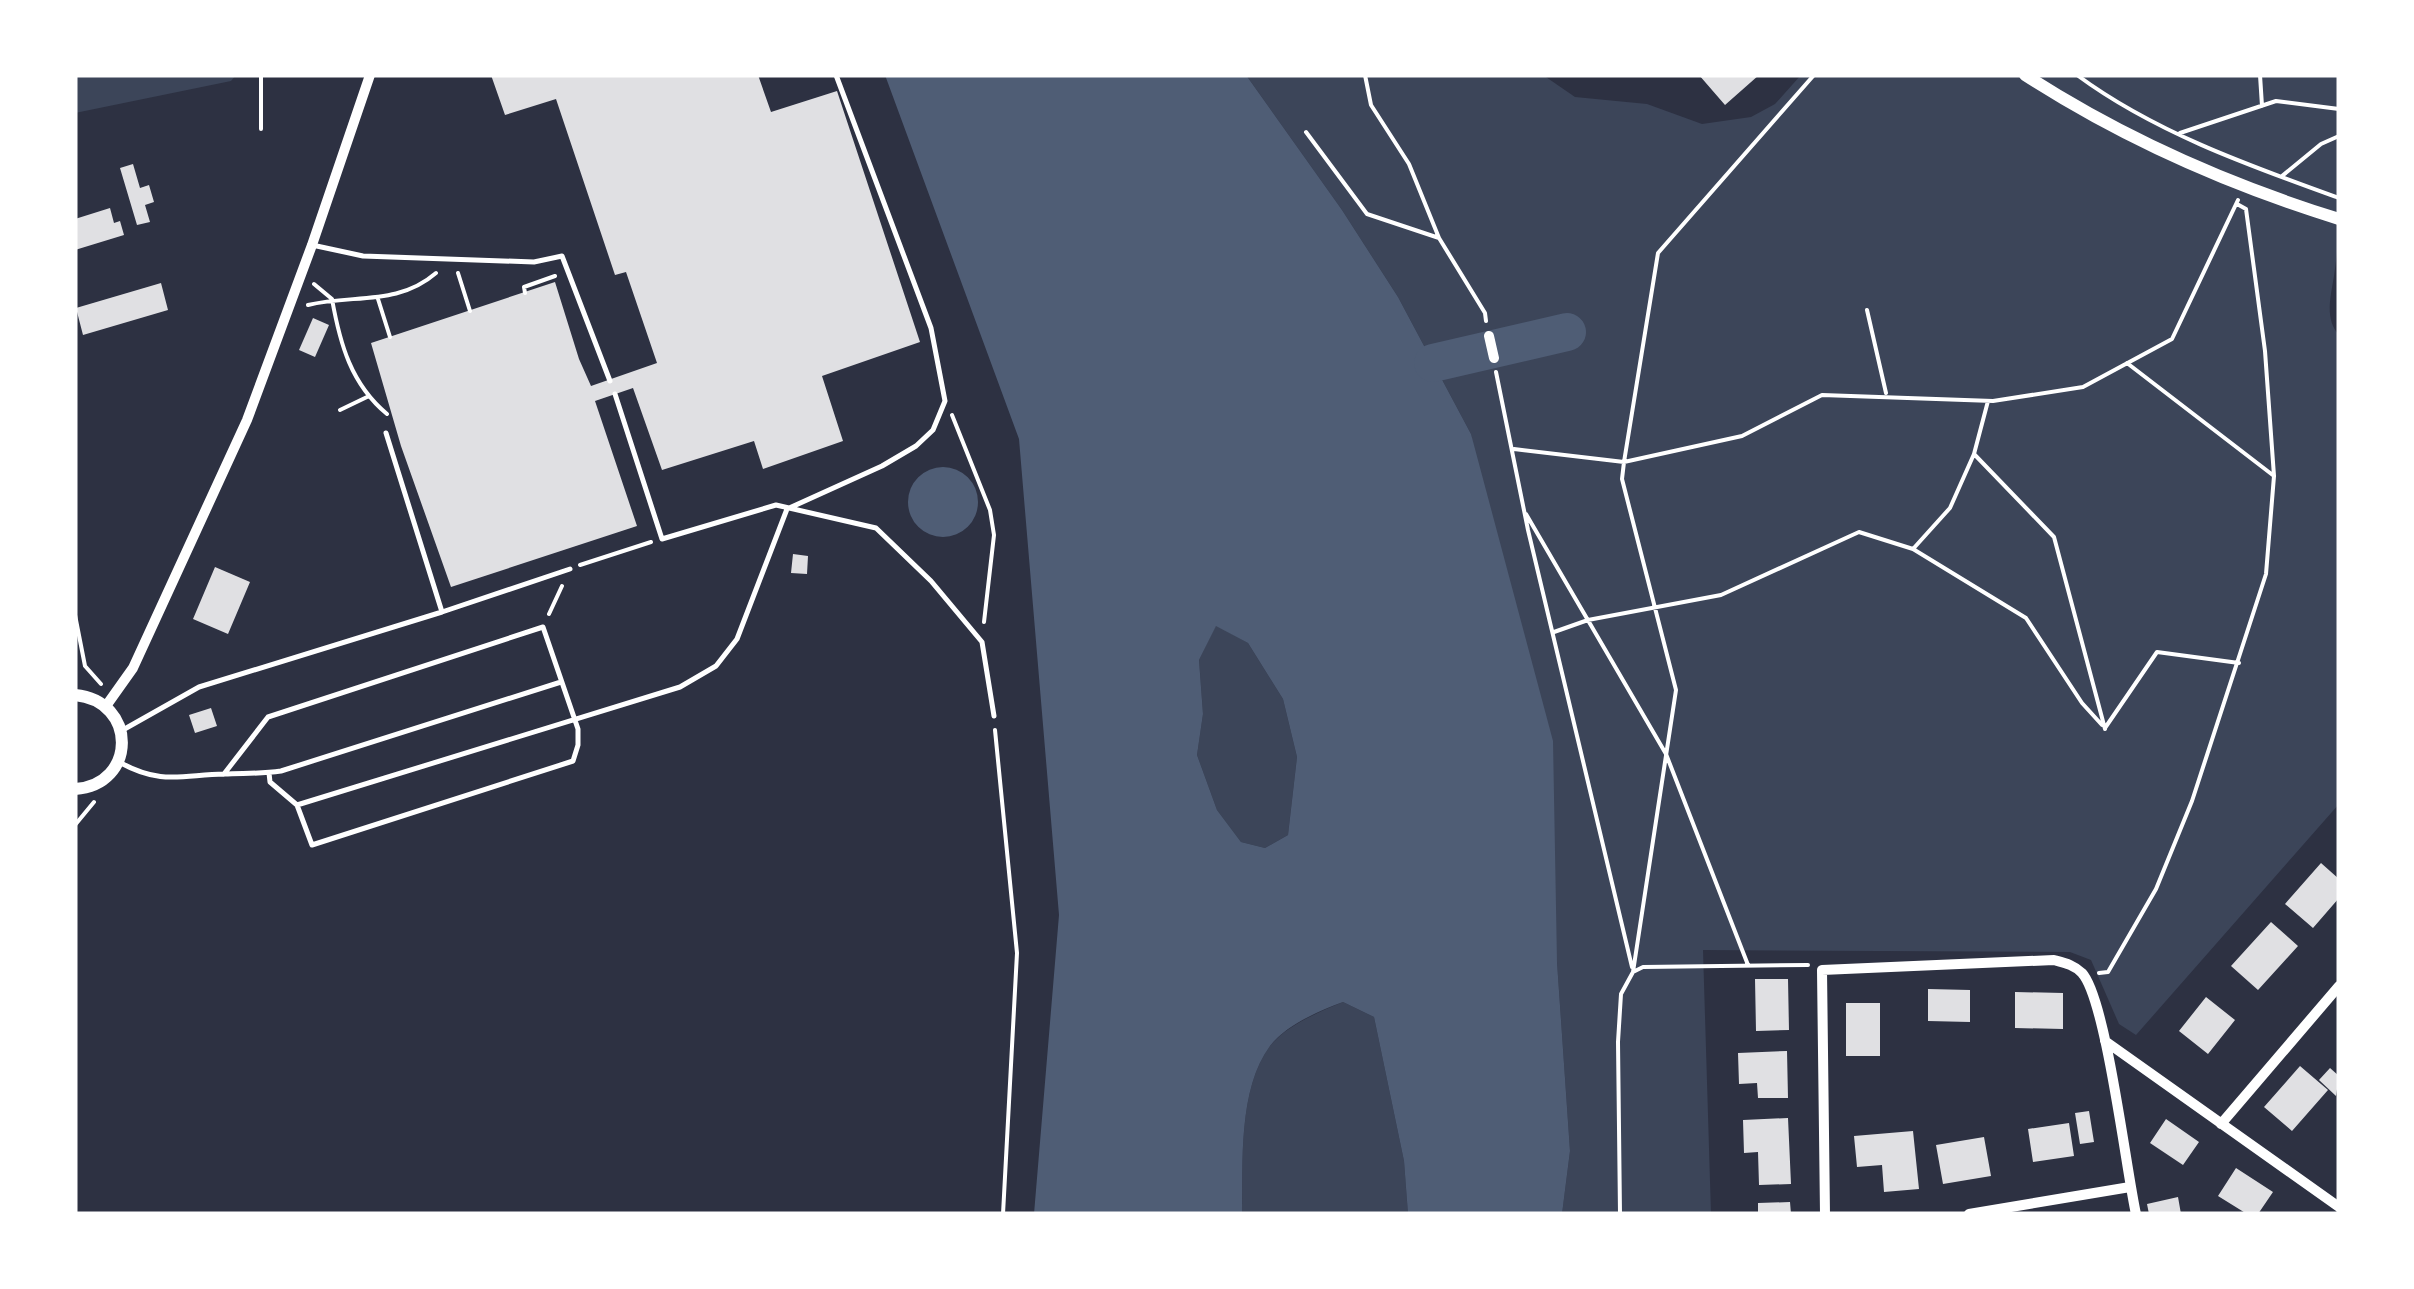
<svg xmlns="http://www.w3.org/2000/svg" width="2414" height="1289" viewBox="0 0 2414 1289" font-family="Lato,sans-serif">
  <style>
    .green { fill: #3c4559 }
    .water { fill: #4f5d75; fill-rule: evenodd }
    .lines { fill: none; stroke-linecap: round; stroke-linejoin: round }
    .river { stroke: #4f5d75; stroke-width: 38 }
    .building { fill: #e0e0e3 }
    .path { stroke: #fff; stroke-width: 4 }
    .service { stroke: #fff; stroke-width: 5 }
    .minor { stroke: #fff; stroke-width: 10 }
    .tertiary { stroke: #fff; stroke-width: 12 }
  </style>
  <rect width="100%" height="100%" fill="#2d3142"/>
  <path class="green" d="M75,75H236L231,81L75,113Z
    M1246,75H1543L1575,97L1647,104L1702,124L1751,117L1775,104L1801,75H2339C2339,141 2344,210 2334,276C2331,295 2324,319 2339,335V804L2136,1035L2119,1024L2091,960L2070,952L1703,950L1711,1214H1562L1570,1151L1557,962L1471,434L1398,297L1342,210Z
    M1216,625L1248,643L1283,699L1297,757L1288,835L1265,848L1241,842L1217,810L1197,755L1203,714L1199,660Z
    M1343,1002L1374,1017L1404,1161L1408,1214H1242C1243,1163 1238,1089 1270,1046C1287,1025 1319,1012 1343,1002Z"/>
  <path class="water" d="M885,75H1246L1342,210L1398,297L1471,434L1553,741L1557,962L1570,1151L1562,1214H1408L1404,1161L1374,1017L1343,1002C1319,1011 1286,1025 1270,1046C1238,1089 1243,1163 1242,1214H1034L1059,915L1019,439ZM1216,626L1248,643L1283,699L1297,757L1288,835L1265,848L1241,842L1217,810L1197,755L1203,714L1199,660Z
    M908 502a35 35 0 1 1 70 0a35 35 0 1 1-70 0Z"/>
  <g class="lines">
    <path class="river" d="M1433,363L1567,332"/>
  </g>
  <path class="building" d="M491,75H758L771,112L837,91L920,342L822,376L843,441L763,469L754,441L662,470L633,388L595,401L637,526L451,587L401,446L371,343L555,282L579,359L591,386L657,363L626,272L615,275L556,99L505,115Z
    M1699,75H1759L1725,105Z
    M133,164L140,188L149,185L154,202L145,205L150,222L137,225L120,168Z
    M110,208L114,223L120,221L124,235L75,250V219Z
    M161,283L168,310L83,335L76,308Z
    M313,318L329,325L315,357L299,350Z
    M793,554L808,556L807,574L791,573Z
    M215,567L250,582L228,634L193,619Z
    M211,708L217,726L195,733L189,715Z
    M2321,863L2339,879V898L2313,928L2285,904Z
    M2271,922L2298,946L2258,990L2231,966Z
    M1755,979H1788L1789,1030L1756,1031Z
    M1928,989L1970,990V1022L1928,1021Z
    M2015,992L2063,993V1029L2015,1028Z
    M2206,997L2235,1020L2208,1054L2179,1031Z
    M1846,1003H1880V1056H1846Z
    M1787,1051L1788,1098H1758L1757,1083L1739,1084L1738,1053Z
    M2300,1066L2328,1090L2292,1131L2264,1107Z
    M2330,1068L2339,1076L2336,1096L2319,1080Z
    M2089,1111L2094,1142L2080,1144L2075,1113Z
    M1788,1118L1791,1184L1759,1185L1758,1152L1744,1153L1743,1120Z
    M2166,1119L2199,1142L2183,1165L2150,1143Z
    M2069,1123L2074,1156L2033,1162L2028,1129Z
    M1913,1131L1919,1189L1884,1192L1882,1165L1857,1167L1854,1136Z
    M1984,1137L1991,1176L1943,1184L1936,1145Z
    M2236,1168L2273,1192L2258,1214H2247L2218,1196Z
    M2178,1197L2181,1214H2149L2147,1204Z
    M1790,1202L1791,1214H1758V1203Z"/>
  <g class="lines">
    <path class="path" d="M261,75V129
      M1365,75L1371,105L1409,164L1439,238L1485,313L1486,321
      M2077,75C2154,132 2250,166 2339,198
      M2260,75L2262,106
      M1306,132L1367,214L1439,238
      M2180,133L2276,101L2339,109
      M2282,176L2321,144L2339,136
      M458,273L470,311
      M314,284L332,299C340,344 351,384 387,414
      M525,293L524,287L555,276
      M378,299L390,337
      M308,305C353,294 398,306 436,273
      M1867,310L1886,393
      M2127,363L2274,476
      M1496,372L1528,530L1632,967
      M340,410L367,397
      M952,415L990,510L994,535L984,622
      M1514,449L1624,462L1658,253L1814,75
      M1974,454L2054,537L2105,729
      M1526,514L1666,754L1748,965
      M1913,549L2026,618L2082,703L2102,725
      M580,565L651,542
      M549,614L562,586
      M75,615L85,666L101,684
      M1554,632L1588,620L1721,595L1859,532L1913,549L1950,508L1974,454L1988,401
      M2105,728L2157,652L2239,663
      M995,730L1017,953L1003,1214
      M75,825L94,802
      M1633,972L1643,967L1808,965
      M2099,973L2108,972L2156,889L2192,801L2266,574L2274,476L2265,351L2246,209L2237,204
      M1620,1214L1618,1042L1621,994L1633,972L1676,690L1622,479L1624,462L1742,436L1822,395L1993,401L2083,387L2172,339L2238,200"/>
    <path class="service" d="M312,245L363,256L534,262L562,256L610,381
      M615,394L662,539L776,505L876,528L931,581L982,642L994,716
      M386,433L442,612
      M121,731L199,687L442,612L570,569
      M121,763C161,785 182,775 224,774C244,773 261,774 281,771L561,682
      M269,773L270,782L297,805L680,687L716,666L737,639L787,509L882,466L916,446L933,430L945,401L931,328L836,75
      M224,774L268,717L543,627L578,729V745L573,761L312,845L297,805"/>
    <path class="minor" d="M1489,336L1494,358
      M106,706L133,668L247,420L312,245L370,75
      M2105,1041L2339,1207
      M2221,1124L2339,986
      M1825,1214L1822,970L2054,960C2065,963 2074,965 2082,973C2106,999 2126,1169 2136,1214
      M1969,1214L2130,1187"/>
    <path class="tertiary" d="M2025,75C2121,137 2229,185 2339,219
      M75,695C138,701 137,785 75,789"/>
  </g>
  <rect width="2414" height="1289" fill="none" stroke="#ffffff" stroke-width="155"/>
</svg>
